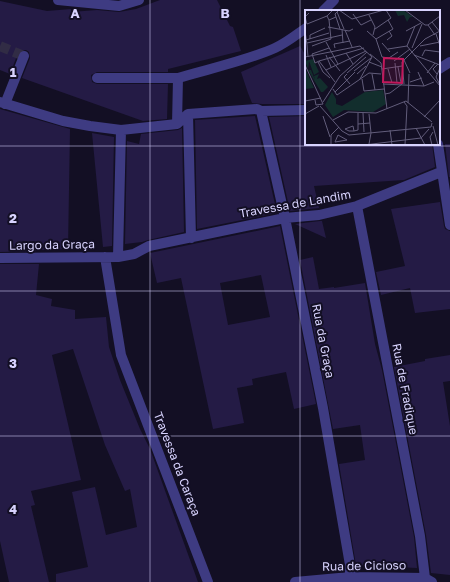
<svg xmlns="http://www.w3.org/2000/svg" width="450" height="582" viewBox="0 0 450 582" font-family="'Golos Text',sans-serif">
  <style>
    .building { fill: #241b45; fill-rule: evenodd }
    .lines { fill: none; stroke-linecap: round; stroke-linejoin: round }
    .street-tunnel { stroke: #312c45; stroke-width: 10; stroke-dasharray: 10 5; stroke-linecap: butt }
    .street { stroke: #3e3b82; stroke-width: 10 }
    .grid { fill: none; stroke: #d8d3fe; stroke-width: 1; stroke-opacity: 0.55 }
    .labels { text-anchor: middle; stroke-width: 4; stroke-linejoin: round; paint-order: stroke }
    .street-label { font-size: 12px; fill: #d8d3fe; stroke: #130f24 }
    .inset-road { fill: none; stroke: #625d7b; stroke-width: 1 }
    .view { fill: #c2185b; fill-opacity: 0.15; stroke: #c2185b; stroke-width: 2 }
    .inset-edge { fill: none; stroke: #d8d3fe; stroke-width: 2 }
    .grid-label { font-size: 13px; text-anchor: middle; font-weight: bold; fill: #d8d3fe; stroke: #130f24; stroke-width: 4; stroke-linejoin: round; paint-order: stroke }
  </style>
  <rect width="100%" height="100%" fill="#130f24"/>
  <path class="building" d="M160,0H217L230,26L233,27L241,51L168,69V72H97L91,75L92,82L97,84H168L167,119L143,121L22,78L30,58L29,52L26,50H23L18,53L10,74L0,70V1L47,11L71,9V12L97,10L119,12L136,9Z
    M300,46L306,56V104H262L252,103L248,93L241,72Z
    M0,109L70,129L68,249L40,250V251L0,252Z
    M255,116L277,213L197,229L195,120Z
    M306,116V144H432L435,167L404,180L314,186L319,208L290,211L269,117Z
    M182,128L184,232L148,240L142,242L125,244L127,141L139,144L141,134L178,130Z
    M92,133L114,137L112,246L103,247Z
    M445,144H450V177H449Z
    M440,202L444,226L445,229L450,231V309L415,313L410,288L381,295L376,272L405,266L391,209Z
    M322,221L326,238L295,224L320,221Z
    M280,226L316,404L294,409L286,372L252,379L253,385L237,388L244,423L213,429L181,278L157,283L150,253ZM261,275L270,317L228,325L220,283Z
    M313,257L319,289L334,287V288L365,283L375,344L382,370L414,537L417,568L356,565L339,464L365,460L360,425L333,429L300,260Z
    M0,264H39L36,295L52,299L51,306L75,310V319L106,317L109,347L120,380L140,429L150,449L198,582H56V574L88,567L72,492L95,487L106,535L137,527L130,489L125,491L105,445L73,349L52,355L81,480L31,491L35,505L31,506L49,582H9L0,541Z
    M450,355V381L443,382L450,426V575L431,573L426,535L394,367L425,361V359Z"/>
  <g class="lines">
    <path class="street-tunnel" d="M0,46L24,56"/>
    <path class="street" d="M58,0L119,6L139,0
      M323,11L334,0
      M439,69L450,62
      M97,78H178
      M0,102L63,121L90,126L121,130L177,124L188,114L257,109L261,111L306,110
      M5,104L24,56
      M261,111L285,218L323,408L350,565V577
      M188,114L191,238
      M177,124L178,78C208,69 246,61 275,48C286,43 296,35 306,28
      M438,144L450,225
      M357,206L420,536L425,578
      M105,257L121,355L208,582
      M118,257L121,130
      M0,258L118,257L134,254L149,246L285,218L319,215L357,206L441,172
      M295,582L350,577L425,578L432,582"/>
  </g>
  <path class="grid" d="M150,0V582M300,0V582M0,146H450M0,291H450M0,436H450"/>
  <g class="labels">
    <g class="street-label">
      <text transform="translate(295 204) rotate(-10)" y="4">Travessa de Landim</text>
      <text transform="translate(52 245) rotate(-1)" y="4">Largo da Graça</text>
      <text transform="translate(323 341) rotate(79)" y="4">Rua da Graça</text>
      <text transform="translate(405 389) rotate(79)" y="4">Rua de Fradique</text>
      <text transform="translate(177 464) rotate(69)" y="4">Travessa da Caraça</text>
      <text transform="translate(364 566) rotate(-1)" y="4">Rua de Cicioso</text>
    </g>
  </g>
  <g transform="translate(305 10)">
    <rect width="135" height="135" fill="#130f24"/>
    <path d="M90,0H98L108,7H105L102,12L99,5L93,6ZM8,49L14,62L9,65L4,51L3,59L0,51ZM0,58L9,78L0,79ZM3,60H6L10,70L9,66L14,64L12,69L15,68L23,77L18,82H16ZM78,80L81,94L68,102L39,100L28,107L20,95L27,82L31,89V94L37,96L60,82Z" fill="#122e2d"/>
    <path class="inset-road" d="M28,0L22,6L24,10L31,7L30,4L34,0M34,0L47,9L79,0M100,0L120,15H123M32,2L39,19M4,3L0,7L2,14L22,6M48,4L56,15L66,10M64,5L70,17L68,25M31,7L35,19M127,12L135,22M123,15L135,6M123,15L130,25M23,17L44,21L48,19M37,19L38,33M70,19L86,8L81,0M40,20L47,37M0,21L2,35M62,21L71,29L77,47L84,48L93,42M101,21L116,13M131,24L135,36M5,29V25L20,18M71,29L88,19L83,10M1,30L24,23M82,30L87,26L84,21M21,32L33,54M2,33L37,25M77,33L85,42M2,35L3,47M7,36L26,29L24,10M102,36L110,16M115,36L135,32M30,38L29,34L45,31M107,38L117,14M83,39L102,36L135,76M41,43L48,54M7,44L10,53L14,51L30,72M7,44L24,38M65,44L76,53L82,99M21,45L26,57M109,45L135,55M117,46L120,40L135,42M0,47L55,36L67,47M24,47L35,61M99,50L105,63M14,51L59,38M89,51L105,39M13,52L18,62L25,68M64,52L77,57M90,53L92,73M0,55L18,94L11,95L10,90M93,57L96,73M135,58L131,67L135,75M77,59L97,56M83,59L87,73M21,60L61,41M49,61L66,48M113,62L119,76M42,63L61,47M122,63L130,53M42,64L39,67L45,74M52,64L61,56M67,64L70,80M132,64L128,59L133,54M55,69L67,47M57,69L59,81L79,79M105,72L117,68M78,74L119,76L129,72M99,74L97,52L120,29L135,21M28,79L32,85L64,63L76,64M30,82L50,62M80,84L85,83L97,74M0,91L16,88M18,92L35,66L62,42M99,92L102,96L100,135M103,93L104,64M15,96L37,121L44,125L126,117L127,113M58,103L59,122M0,104L14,96M64,104L66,123L64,134M18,106L25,127M119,107L135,90M28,110L43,102L71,103L101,91L127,112M53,114L65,113M128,116L133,135M111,118L120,135M53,120V103M85,120L87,135M49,121L48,116L40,119L44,121H49L53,120M33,125L42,130L30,132ZM26,135V125L34,117M59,135L116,128L124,119M127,135L125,127L128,122"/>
    <path class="view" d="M79,48L98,49L97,73L78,72Z"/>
    <rect width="135" height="135" class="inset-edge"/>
  </g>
  <g class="grid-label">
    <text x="75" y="18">A</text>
    <text x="225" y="18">B</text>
    <text x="13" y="77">1</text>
    <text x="13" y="223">2</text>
    <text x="13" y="368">3</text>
    <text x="13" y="514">4</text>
  </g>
</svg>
